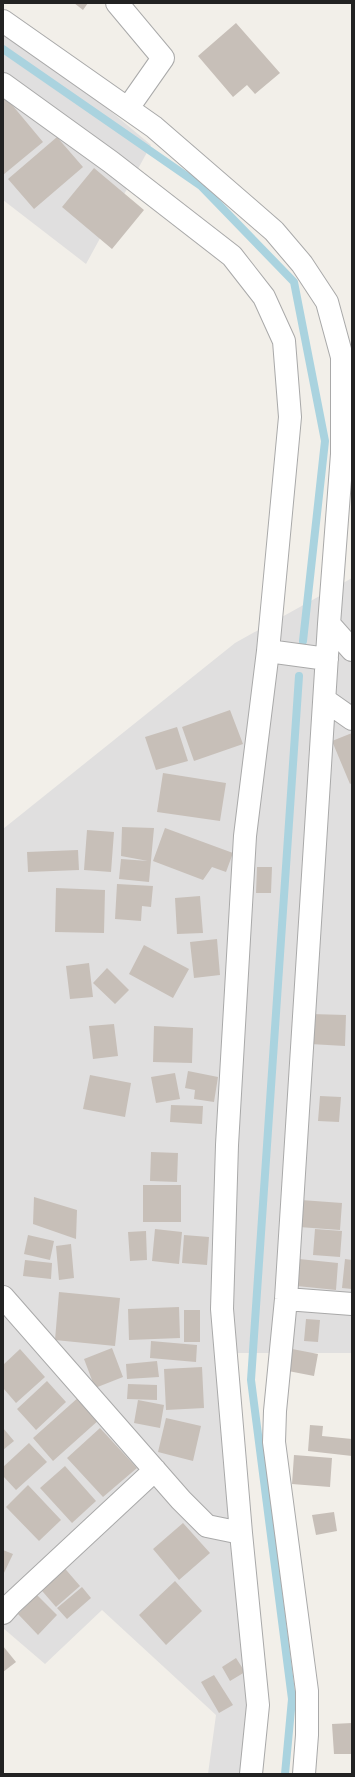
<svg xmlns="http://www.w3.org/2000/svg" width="355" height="1777" viewBox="0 0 355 1777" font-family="Signika,sans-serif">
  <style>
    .residential { fill: #e0dfdf }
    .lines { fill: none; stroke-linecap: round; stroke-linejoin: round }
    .stream { stroke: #aad3df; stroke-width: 8 }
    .building { fill: #c7bfb8 }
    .minor-casing { stroke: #a9a9a9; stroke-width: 24 }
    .minor { stroke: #fff; stroke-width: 22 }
  </style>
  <rect width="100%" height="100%" fill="#f2efe9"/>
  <path class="residential" d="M3,21L151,145L86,264L3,200Z
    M352,578V1353H234L262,1649L263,1774H208L216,1715L102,1610L45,1664L3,1628V829L235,643Z"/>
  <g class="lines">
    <path class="stream" d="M3,49L201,186L294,282L325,441L303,641
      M285,1774L292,1699L251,1380L299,676"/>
  </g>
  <path class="building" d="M74,3H88L83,10Z
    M236,23L280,73L255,94L247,85L233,97L198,56Z
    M3,94L43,142L3,175Z
    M57,137L83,167L34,209L8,179Z
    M94,168L144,210L112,249L62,207Z
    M230,710L243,744L194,761L182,727Z
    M177,727L188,761L156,770L145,737Z
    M352,733V783L350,784L332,741Z
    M163,773L226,783L220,821L157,812Z
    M122,827L154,828L149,882L119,879L121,859L148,861L121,856Z
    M165,828L233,853L226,872L212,867L203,880L153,861Z
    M87,830L114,832L111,872L84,870Z
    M78,850L79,870L28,872L27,852Z
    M257,867H272L271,893H256Z
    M117,884L153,886L151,907L142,906L141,921L115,919Z
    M56,888L105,890L104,933L55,932Z
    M200,896L203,933L177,934L175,898Z
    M217,939L220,975L194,978L190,942Z
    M144,945L189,969L173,998L129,974Z
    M89,963L93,997L70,999L66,966Z
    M107,968L129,990L115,1004L93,983Z
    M311,1014L346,1015L345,1046L310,1044Z
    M114,1024L118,1056L93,1059L89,1026Z
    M154,1026L193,1028L192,1063L153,1062Z
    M188,1071L218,1077L214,1102L194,1099L195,1090L185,1088Z
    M175,1073L180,1099L156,1103L151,1077Z
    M90,1075L131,1083L125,1117L83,1109Z
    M320,1096L341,1097L339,1122L318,1121Z
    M171,1105L203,1106L202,1124L170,1122Z
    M151,1152L178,1153L177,1182L150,1181Z
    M143,1185H181V1222H143Z
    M34,1197L77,1210L76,1239L33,1224Z
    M301,1200L342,1203L340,1230L299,1227Z
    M155,1229L182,1232L179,1264L152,1261Z
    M315,1229L342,1231L340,1257L313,1255Z
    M146,1231L147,1260L130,1261L128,1232Z
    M28,1235L54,1241L50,1260L24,1254Z
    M184,1235L209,1237L207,1265L182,1263Z
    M71,1244L74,1278L59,1280L56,1246Z
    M299,1259L338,1263L336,1290L297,1286Z
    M345,1259L352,1260V1289L342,1288Z
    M25,1260L52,1263L51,1279L23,1276Z
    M59,1292L120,1298L115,1346L55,1340Z
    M179,1307L180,1338L129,1340L128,1309Z
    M184,1310H200V1342H184Z
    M306,1319L320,1320L318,1342L304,1341Z
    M151,1341L197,1345L196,1362L150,1358Z
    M112,1348L123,1377L95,1388L84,1359Z
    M287,1348L318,1354L314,1376L283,1370Z
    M20,1349L45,1377L16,1403L3,1388V1365Z
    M157,1361L159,1377L127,1379L126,1364Z
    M202,1367L204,1408L166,1410L164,1369Z
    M47,1381L66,1402L36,1430L17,1409Z
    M128,1384L157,1385V1400L127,1399Z
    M80,1396L100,1419L53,1461L33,1438Z
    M138,1400L164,1405L160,1428L134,1423Z
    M166,1418L201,1426L193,1461L158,1452Z
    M310,1425L323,1426L322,1436L352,1439V1456L308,1451Z
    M3,1428L14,1441L3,1450Z
    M100,1428L137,1468L103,1497L67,1458Z
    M29,1443L47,1462L16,1490L3,1476V1467Z
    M294,1455L332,1458L330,1487L292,1484Z
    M65,1466L96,1501L72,1523L40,1488Z
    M28,1485L61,1520L39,1541L6,1507Z
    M334,1512L337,1531L316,1535L312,1515Z
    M183,1523L210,1553L179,1580L153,1549Z
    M3,1550L13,1554L3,1575Z
    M61,1564L80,1586L56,1607L37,1585Z
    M175,1581L202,1611L166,1645L139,1615Z
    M82,1587L91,1598L67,1619L57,1608Z
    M37,1595L57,1615L38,1635L18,1614Z
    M3,1646L16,1662L3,1672Z
    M236,1658L245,1672L230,1681L222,1667Z
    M214,1675L233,1705L219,1713L201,1682Z
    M352,1723V1754H334L332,1724Z"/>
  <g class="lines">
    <g class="minor-casing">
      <path id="minor" d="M117,3L163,58L128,108
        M3,21L154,127L274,231L302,264L327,302L342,357V454L329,624L286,1299L275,1411L274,1442L307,1691V1735L304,1774
        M3,84L111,162L232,256L264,297L284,341L290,417L268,651L245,836L227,1145L222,1309L241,1533L258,1705L251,1774
        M329,624L352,650
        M268,651L327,659
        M325,700L352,719
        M3,1297L181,1500L207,1526L241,1533
        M286,1299L352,1304
        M3,1613L11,1604L155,1470"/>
    </g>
    <use href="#minor" class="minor"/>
  </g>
  <rect width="355" height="1777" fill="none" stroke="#222222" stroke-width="8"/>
</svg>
